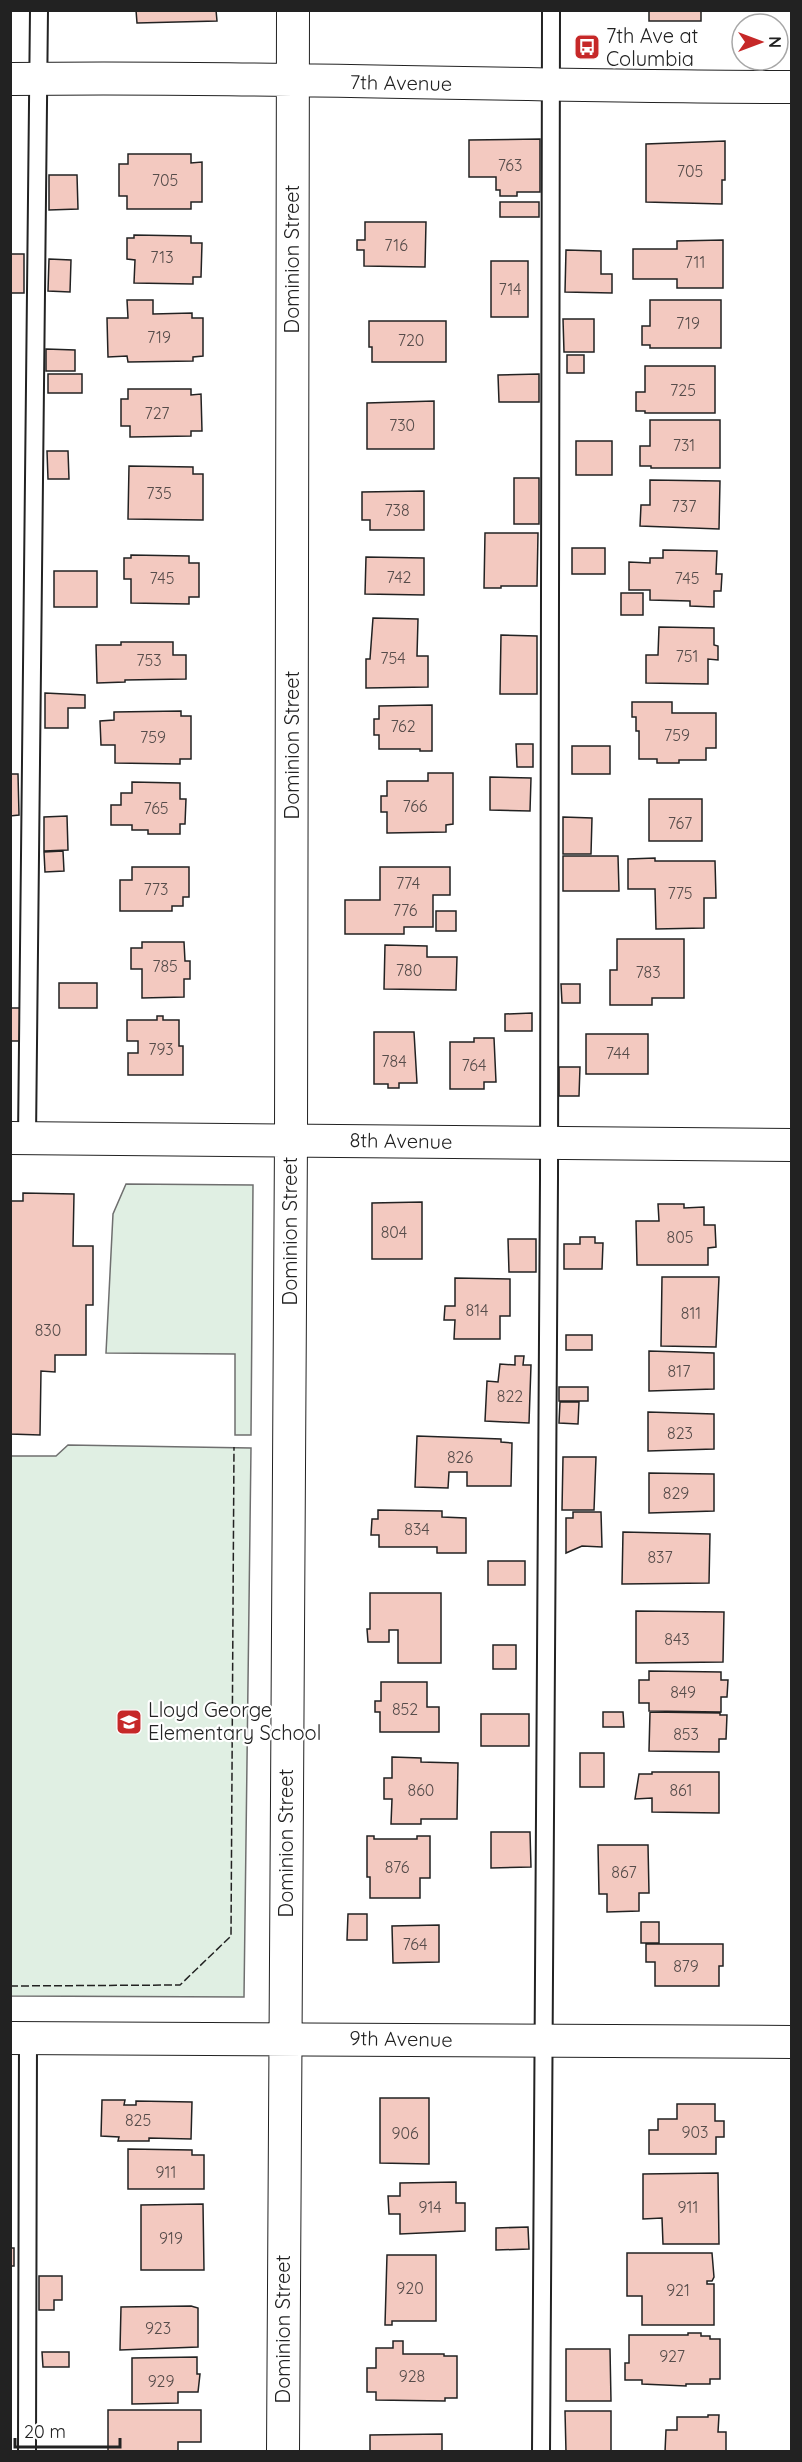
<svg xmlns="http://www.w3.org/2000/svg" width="802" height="2462" viewBox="0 0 802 2462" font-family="Quicksand,sans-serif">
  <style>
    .green { fill: #e0efe3; stroke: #6f6f6f; stroke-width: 1.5 }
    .building { fill: #f3c9c0; stroke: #222; stroke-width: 1.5 }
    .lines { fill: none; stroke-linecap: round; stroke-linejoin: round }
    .lane-casing { stroke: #222; stroke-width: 20 }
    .street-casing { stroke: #222; stroke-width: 34 }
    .lane { stroke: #fff; stroke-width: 16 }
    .street { stroke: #fff; stroke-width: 32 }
    .fence { stroke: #222; stroke-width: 1.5; stroke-dasharray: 8 3; stroke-linecap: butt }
    .labels { text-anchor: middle; stroke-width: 4.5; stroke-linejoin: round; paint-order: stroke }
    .number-label { font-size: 16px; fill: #564c4a }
    .poi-label { font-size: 20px; fill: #222; stroke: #fff; text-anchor: start }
    .street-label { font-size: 20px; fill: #222; stroke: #fff }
  </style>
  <rect width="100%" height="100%" fill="#fff"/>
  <path class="green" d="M126,1184L253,1185L251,1435H235V1354L106,1353L113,1214Z
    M68,1445L251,1448L244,1997L11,1996V1456H56Z"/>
  <path class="building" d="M136,10H216L217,21L137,23Z
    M649,10H701V21H649Z
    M540,139V192H517V196H500V190H496V177H469V140Z
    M725,141V180H722V204L646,202V144Z
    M128,154H191V163L202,162V202H191V209H127V196H119V164H128Z
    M49,175H77L78,209L49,210Z
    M500,202H539V217H500Z
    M365,222H426L425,267L364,266V250H357V240H365Z
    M134,235L191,236V243H202L201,277H193V284L134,283L135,260L127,259V238H134Z
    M723,240V288H677V279H633V249H677V241Z
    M566,250L601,251V274H612V293L565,292Z
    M10,254H24V293H10Z
    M49,259L71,260L70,292L48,291Z
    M491,261H528V317H491Z
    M127,300H153V314L192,313V318H203V356L193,357V361L128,362L127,356L108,357L107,318H128Z
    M650,300H721V348H650V345H642V326H650Z
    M563,319H594V352H564Z
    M369,321H446V362H372V347H369Z
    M46,349L75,350V371H46Z
    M567,355H584V373H567Z
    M645,366H715V413H645V411H636V392H645Z
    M48,374H82V393H48Z
    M539,374V402H499L498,375Z
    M128,389H191V395L201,394L202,431H191V436L130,437V426H121V399H128Z
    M434,401V449H367V403Z
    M650,420H720V468H651V466H640V446H650Z
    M576,441H612V475H576Z
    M47,451H68L69,479H48Z
    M129,466L193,467V474H203V520L128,519Z
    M514,478H539V524H514Z
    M650,480L720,481L719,529L640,526L641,505H650Z
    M424,491V530H370V520H362V492Z
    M485,533H538L537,586H501V588H484Z
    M572,548H605V574H572Z
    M663,550L717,551L716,574H722L721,591H714V607L690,606V601L650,600V590H629V562L650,563V558H663Z
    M131,555L189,556V563H199V597H189V604L131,603V579H124V558H131Z
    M366,557L424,558V595L365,594Z
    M54,571H97V607H54Z
    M621,593H643V615H621Z
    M373,618L418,619L417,656H428V687L366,688V659H370Z
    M659,627L714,628V645L718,646V660L708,659V684L646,683V655H658Z
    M501,635L537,636V694H500Z
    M121,642H173V655H186V679L125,680V682L97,683L96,645H121Z
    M45,693L85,695V708H68V728H45Z
    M632,702H672V713H716V748H706V760H679V763H657V759H639V731H636V717H632Z
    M432,705V751H420V749H379V735H374V719H379V706Z
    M181,711V716H191V759H180V764L115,763V745H101L100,721L114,720V712Z
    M516,744H533V767H517Z
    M572,746H610V774H572Z
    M428,773H453V824L446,825V832L387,833V812H381V796H387V781H428Z
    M10,774H18L19,815L10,816Z
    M490,777L531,778L530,811L490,810Z
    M132,782L180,783V799H186L185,824H180V834H148V830H132V825H111V805H121V793H132Z
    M649,799H702V841H649Z
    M67,816L68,850L44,851V817Z
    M563,817L592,818L591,854H563Z
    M63,851L64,871L45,872L44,852Z
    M563,856H618L619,891H563Z
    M655,858V861H715L716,898H704V928L656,929L655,889H628V859Z
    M132,867H189V897H183V906H172V911H120V880H132Z
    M380,867H450V895H433V927H404V934H345V900H380Z
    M436,911H456V931H436Z
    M617,939H684V998H652V1005H610V970H617Z
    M142,942H184L185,961H190V979H184V997L142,998V969H131V948H142Z
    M385,945L427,946V957H457L456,990L384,989Z
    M59,983H97V1008H59Z
    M561,984H580V1003H562Z
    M10,1008H21L20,1041H10Z
    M532,1013V1031H505V1014Z
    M157,1016H163V1020H179V1046H183V1075H128V1053H138V1041H127V1020H157Z
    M374,1032H414L417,1083H399V1088H388V1084H374Z
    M586,1034H648V1074H586Z
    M474,1038H494L496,1082H484V1089H450V1042H474Z
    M559,1067H580L579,1096H559Z
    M23,1193L74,1194L73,1246H93V1305H86V1355H55V1372L41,1371L40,1435L10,1434V1201H23Z
    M422,1202V1259H372V1203Z
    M658,1204H684V1208L704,1207V1225H715L716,1247L708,1248V1265H637L636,1221H659Z
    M580,1237H595V1243H603L602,1269H564V1244H580Z
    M508,1239H536V1272H509Z
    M662,1277H719L716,1347L661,1346Z
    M455,1278L510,1279V1316H500V1339H454L455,1320H444L445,1306H455Z
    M566,1335H592V1350H566Z
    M649,1351L714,1353V1389L649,1391Z
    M515,1356H524L523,1365H531L529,1423L485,1421L487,1381L498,1382L500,1364L515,1365Z
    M559,1387H588V1401H559Z
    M560,1402H579L578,1424L559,1423Z
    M648,1412L714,1414V1449L648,1451Z
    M417,1436L501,1439V1442L512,1443L511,1486H467V1472H449L448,1488L415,1487Z
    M563,1457H596L594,1510H562Z
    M649,1473L714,1474V1511L649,1513Z
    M378,1510L442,1511V1517L466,1518V1553H437V1547H379V1535H371L372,1519H378Z
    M573,1512H601L602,1547L582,1546L566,1553V1518H573Z
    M623,1532L710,1534L709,1583L622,1584Z
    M488,1561H525V1585H488Z
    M370,1593H441V1663H398V1630H389V1642H368L367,1629H370Z
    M636,1611L724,1612L723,1662L636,1663Z
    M493,1645H516V1669H493Z
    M649,1671L721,1672V1680H728L727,1697H721V1712L649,1711V1703H639V1680H649Z
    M381,1682H427V1707H439V1732H380V1712H375V1701H381Z
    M603,1712H623L624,1727H603Z
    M650,1712L720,1713V1715H727L726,1739H719V1752L649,1751Z
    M481,1714H529V1746H481Z
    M580,1753H604V1787H580Z
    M392,1757L421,1758V1762L458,1763L457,1819H421V1824H391L392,1799H384V1778H392Z
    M652,1772H719V1813L652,1812V1798L635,1799L639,1774H652Z
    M491,1832H530L531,1867L491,1868Z
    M367,1836H374V1839H417V1836H430V1878H420V1898H370V1877H367Z
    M598,1845H648L649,1893H639V1911L607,1912V1894H599Z
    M348,1914H367V1940H347Z
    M641,1922H659V1943H641Z
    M439,1925V1962L393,1963L392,1926Z
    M646,1944H723V1966H719V1986H655V1962H646Z
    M380,2098H429V2164L380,2163Z
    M102,2100H125L124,2105H136V2101L192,2102L191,2139L149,2138V2141H118L119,2137L101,2136Z
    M677,2104H715V2121H724V2137H716V2154H649V2130H658V2119H677Z
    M128,2149L192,2150V2155H204V2189H128Z
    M718,2173L719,2244H663L662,2218L643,2219V2174Z
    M456,2182V2203H465V2231L400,2234V2214H389L388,2196H400V2183Z
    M203,2204L204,2270H141V2205Z
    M528,2227L529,2249L496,2250V2228Z
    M10,2248H14V2266H10Z
    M627,2253H712L714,2277L712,2281H707V2284H714V2325H642V2296H627Z
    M387,2255H436V2321H392V2325H385Z
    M39,2276H62V2300H54V2310H39Z
    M191,2306L198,2308V2347L120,2350L121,2307Z
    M688,2333H701V2336H710V2339H720V2379H710V2384H686V2386L642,2384V2380H625V2363H629V2335H688Z
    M393,2341H403V2354H444V2356H457V2398H445V2401L376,2400V2392H367V2368H376V2348H393Z
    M566,2349H610L611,2401H566Z
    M42,2352H69V2367H43Z
    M197,2357V2374H200L198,2392H178V2403L132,2404V2358Z
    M108,2410H201V2442H178V2452H108Z
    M565,2411H611V2452H566Z
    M708,2415H719L718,2432H726V2452H665L666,2430H677V2417H708Z
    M442,2434V2452H370V2435Z"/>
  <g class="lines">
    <g class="lane-casing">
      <path id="lane" d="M27,1138L39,10
        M27,2452L28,2038
        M541,2452L549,1179L551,10"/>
    </g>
    <g class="street-casing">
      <path id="street" d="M10,79C271,76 531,87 792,87
        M10,1138L792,1145
        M10,2038L792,2042
        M283,2452L291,1139L293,10"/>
    </g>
    <use href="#lane" class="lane"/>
    <use href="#street" class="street"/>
    <path class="fence" d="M10,1986L180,1985L231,1936L234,1447"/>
  </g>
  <defs>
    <g id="bus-square" transform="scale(1.35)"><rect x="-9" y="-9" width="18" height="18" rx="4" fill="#c62828" stroke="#fff"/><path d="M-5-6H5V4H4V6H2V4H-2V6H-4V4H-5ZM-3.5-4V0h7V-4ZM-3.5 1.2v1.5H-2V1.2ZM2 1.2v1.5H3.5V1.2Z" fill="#fff"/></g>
    <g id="school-square" transform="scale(1.35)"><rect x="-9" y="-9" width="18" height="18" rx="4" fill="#c62828" stroke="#fff"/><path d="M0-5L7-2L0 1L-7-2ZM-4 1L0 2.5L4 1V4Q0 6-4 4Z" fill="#fff"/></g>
  </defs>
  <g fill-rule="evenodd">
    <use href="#bus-square" x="587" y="47"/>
    <use href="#school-square" x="129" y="1722"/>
  </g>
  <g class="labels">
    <g class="number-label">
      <text x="510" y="171">763</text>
      <text x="690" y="177">705</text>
      <text x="165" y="186">705</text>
      <text x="396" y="251">716</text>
      <text x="162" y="263">713</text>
      <text x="695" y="268">711</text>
      <text x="510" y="295">714</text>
      <text x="688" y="329">719</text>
      <text x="159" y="343">719</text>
      <text x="411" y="346">720</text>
      <text x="683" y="396">725</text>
      <text x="157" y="419">727</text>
      <text x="402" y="431">730</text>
      <text x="684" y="451">731</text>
      <text x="159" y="499">735</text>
      <text x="684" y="512">737</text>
      <text x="397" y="516">738</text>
      <text x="399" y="583">742</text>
      <text x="162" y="584">745</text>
      <text x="687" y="584">745</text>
      <text x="687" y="662">751</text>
      <text x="393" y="664">754</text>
      <text x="149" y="666">753</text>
      <text x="403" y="732">762</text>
      <text x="677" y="741">759</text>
      <text x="153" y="743">759</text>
      <text x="415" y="812">766</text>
      <text x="156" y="814">765</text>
      <text x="680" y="829">767</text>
      <text x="408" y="889">774</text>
      <text x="156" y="895">773</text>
      <text x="680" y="899">775</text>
      <text x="405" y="916">776</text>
      <text x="165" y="972">785</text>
      <text x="409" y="976">780</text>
      <text x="648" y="978">783</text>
      <text x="161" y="1055">793</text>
      <text x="618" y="1059">744</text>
      <text x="394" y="1067">784</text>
      <text x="474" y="1071">764</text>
      <text x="394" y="1238">804</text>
      <text x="680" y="1243">805</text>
      <text x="477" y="1316">814</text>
      <text x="691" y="1319">811</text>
      <text x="48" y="1336">830</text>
      <text x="679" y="1377">817</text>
      <text x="510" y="1402">822</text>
      <text x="680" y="1439">823</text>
      <text x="460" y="1463">826</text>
      <text x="676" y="1499">829</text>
      <text x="417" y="1535">834</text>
      <text x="660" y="1563">837</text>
      <text x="677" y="1645">843</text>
      <text x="683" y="1698">849</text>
      <text x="405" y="1715">852</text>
      <text x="686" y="1740">853</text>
      <text x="421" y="1796">860</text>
      <text x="681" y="1796">861</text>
      <text x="397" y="1873">876</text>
      <text x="624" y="1878">867</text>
      <text x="415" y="1950">764</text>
      <text x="686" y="1972">879</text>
      <text x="138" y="2126">825</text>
      <text x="695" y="2138">903</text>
      <text x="405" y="2139">906</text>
      <text x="166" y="2178">911</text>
      <text x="430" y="2213">914</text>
      <text x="688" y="2213">911</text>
      <text x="171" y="2244">919</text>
      <text x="410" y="2294">920</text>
      <text x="678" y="2296">921</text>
      <text x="158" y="2334">923</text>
      <text x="672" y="2362">927</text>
      <text x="412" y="2382">928</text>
      <text x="161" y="2387">929</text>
    </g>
    <g class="poi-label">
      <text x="606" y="43">7th Ave at<tspan x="606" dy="23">Columbia</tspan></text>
      <text x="148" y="1717">Lloyd George<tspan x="148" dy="23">Elementary School</tspan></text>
    </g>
    <g class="street-label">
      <text transform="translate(401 83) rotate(1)" y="7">7th Avenue</text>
      <text transform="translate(292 259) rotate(-90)" y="7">Dominion Street</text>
      <text transform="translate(292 745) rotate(-90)" y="7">Dominion Street</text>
      <text transform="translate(401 1141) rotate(1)" y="7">8th Avenue</text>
      <text transform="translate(290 1231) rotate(-90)" y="7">Dominion Street</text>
      <text transform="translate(286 1843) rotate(-90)" y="7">Dominion Street</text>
      <text transform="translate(401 2039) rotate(1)" y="7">9th Avenue</text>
      <text transform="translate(283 2329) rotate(-90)" y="7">Dominion Street</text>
    </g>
  </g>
  <rect width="802" height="2462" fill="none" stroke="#222222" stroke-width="24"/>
  <g transform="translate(760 42) rotate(90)"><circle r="28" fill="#ffffff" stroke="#a7a7a7" stroke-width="1.5"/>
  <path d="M0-4.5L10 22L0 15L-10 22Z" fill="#c62828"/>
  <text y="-9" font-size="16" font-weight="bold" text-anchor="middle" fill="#222222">N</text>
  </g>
  <path d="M15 2438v9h105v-9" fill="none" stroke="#222222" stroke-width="3"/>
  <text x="24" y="2438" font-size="18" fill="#222222" stroke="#ffffff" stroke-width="4.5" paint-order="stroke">20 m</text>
</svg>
